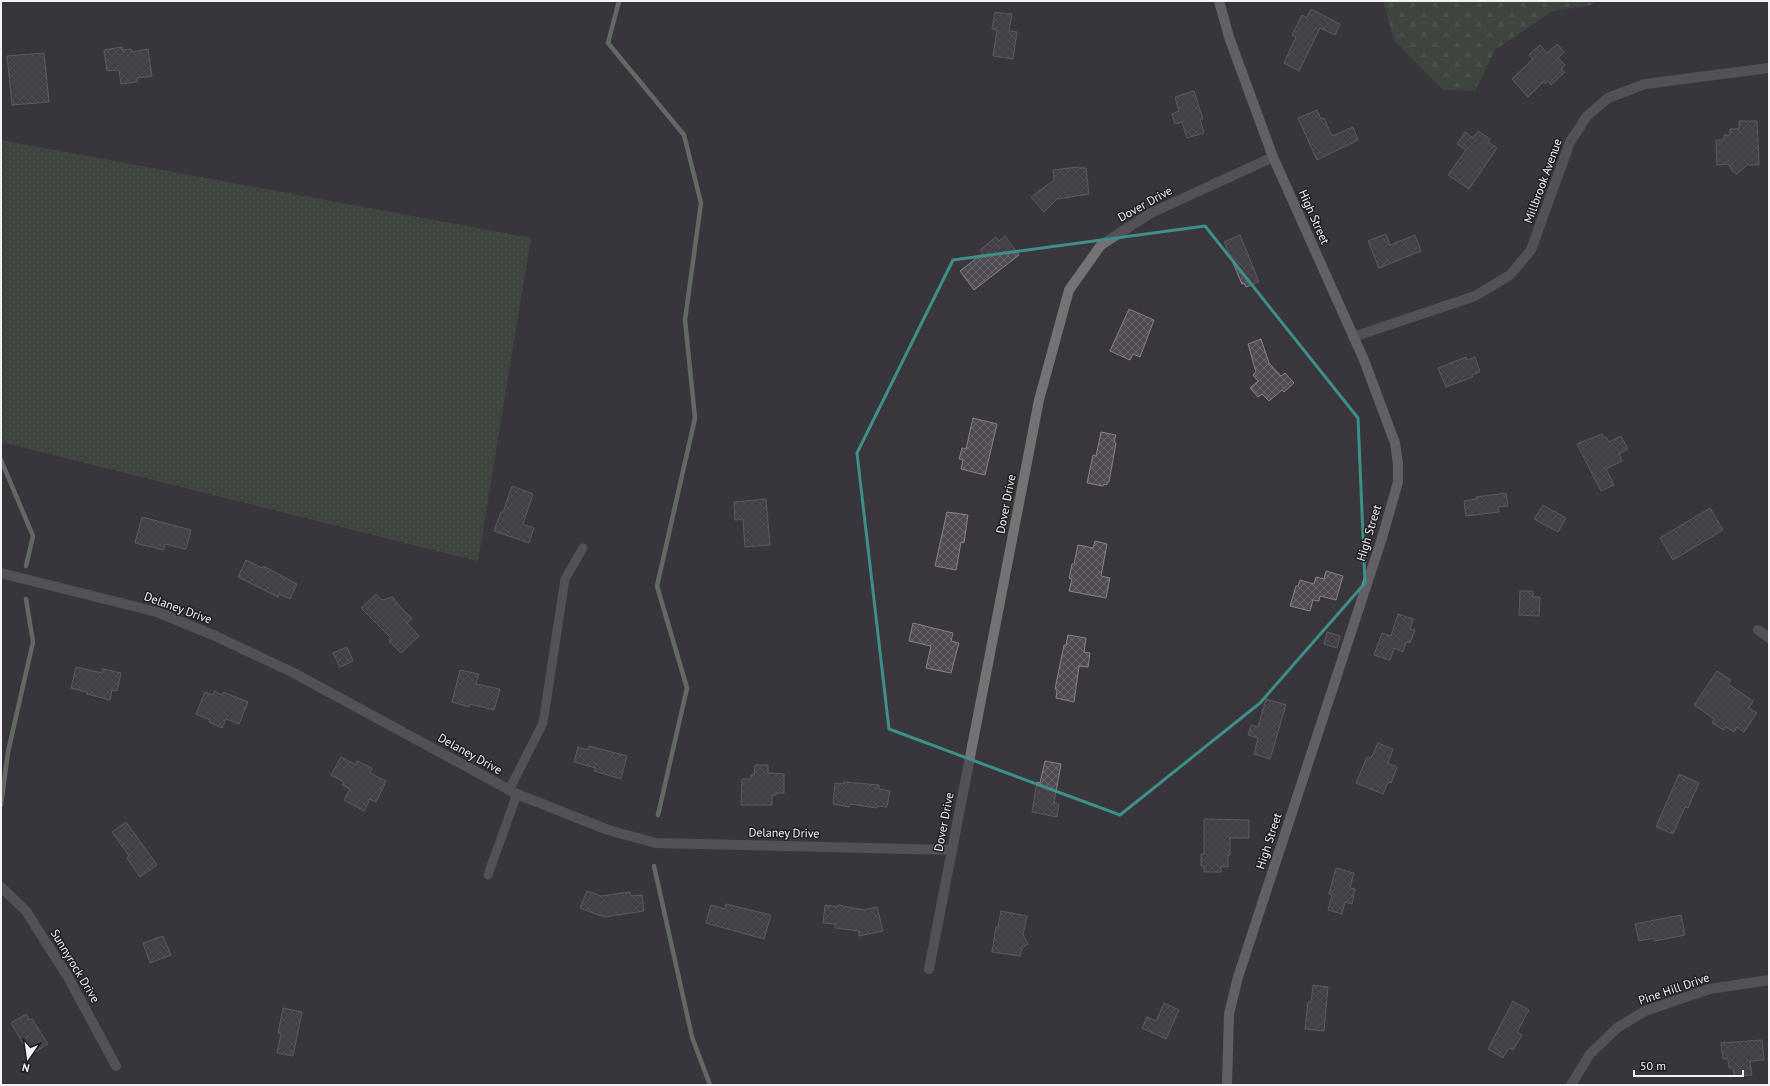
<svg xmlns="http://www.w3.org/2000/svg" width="1770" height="1086" viewBox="0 0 1770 1086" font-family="'PT Sans',sans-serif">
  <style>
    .forest { fill: url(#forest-firs) }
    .park { fill: url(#park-dots) }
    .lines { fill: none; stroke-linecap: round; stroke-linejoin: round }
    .stream { stroke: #96a791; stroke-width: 4.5 }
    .building { fill: url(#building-cross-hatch); stroke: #87828a }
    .lane { stroke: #747275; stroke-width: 9 }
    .street { stroke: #747275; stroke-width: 10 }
    .secondary { stroke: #959298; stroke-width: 10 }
    .marked { fill: none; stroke: #3d8f89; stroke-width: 3; stroke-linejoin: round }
    .labels { text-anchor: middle; stroke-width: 3; stroke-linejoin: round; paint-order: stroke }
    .street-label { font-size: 12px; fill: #f4f2f6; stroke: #201e21 }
  </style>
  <defs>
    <pattern id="forest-firs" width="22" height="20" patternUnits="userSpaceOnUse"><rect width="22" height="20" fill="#455640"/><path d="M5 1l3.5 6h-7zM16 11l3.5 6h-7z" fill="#606f5c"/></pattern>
    <pattern id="park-dots" width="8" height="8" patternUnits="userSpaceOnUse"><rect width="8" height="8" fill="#455640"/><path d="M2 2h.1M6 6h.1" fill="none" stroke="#606f5c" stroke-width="1.8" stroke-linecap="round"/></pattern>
    <pattern id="building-cross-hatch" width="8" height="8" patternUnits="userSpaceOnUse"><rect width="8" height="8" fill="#504b53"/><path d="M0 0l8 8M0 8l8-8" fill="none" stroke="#6a656c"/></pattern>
  </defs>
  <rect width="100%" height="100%" fill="#39363c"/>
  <path class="forest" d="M1383,1H1595L1592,5L1553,11L1495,50L1475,91L1443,90L1394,40Z"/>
  <path class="park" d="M1,140L531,238L478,561L1,442Z"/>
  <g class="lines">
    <path class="stream" d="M619,1L608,43L684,135L701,203L685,320L695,418L657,586L687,688L658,815
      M1,460L33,536L26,566
      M1,805L8,752L33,642L26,599
      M654,866L692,1037L710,1085"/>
  </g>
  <path class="building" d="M1311,9L1340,24L1335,35L1320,28L1299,71L1284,63L1296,37L1292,35L1302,15L1307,18Z
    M995,12L1012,14L1009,31L1017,32L1013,59L993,56L997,30L992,29Z
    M1557,44L1564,52L1558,58L1565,65L1561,69L1565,72L1551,85L1548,81L1545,84L1543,82L1528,97L1512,79L1533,59L1529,55L1540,45L1547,53Z
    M122,47V50L131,49L132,52L148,49L152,76L137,78V82L121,84L119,70L107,71L104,50Z
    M44,53L49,102L12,105L7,56Z
    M1194,91L1203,119H1200L1204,133L1187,138L1182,122L1175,124L1172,114L1179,111L1175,97Z
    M1317,110L1321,119L1324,118L1332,136L1353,127L1358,140L1317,160L1298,118Z
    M1739,121H1757L1759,165H1747L1737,174L1732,171L1729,164L1717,165L1716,140H1724V135H1730V129H1739Z
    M1478,131L1490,139L1488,142L1497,148L1469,189L1448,175L1466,150L1457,144L1465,132L1473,138Z
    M1078,167V168H1086L1089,194L1057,199L1044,212L1031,197L1054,180L1053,170Z
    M1386,234L1390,245L1415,235L1421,251L1379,268L1368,241Z
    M1240,235L1259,282L1246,287L1244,283L1242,284L1224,242Z
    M1005,236L1019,255L974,290L960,271L983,253L980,250L996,237L999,241Z
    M1129,309L1154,320L1140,357L1133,354L1130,360L1110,351Z
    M1261,339L1269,363L1281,376L1285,373L1294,383L1284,392L1282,390L1269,401L1262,394L1258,397L1250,388L1258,381L1253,375L1256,372L1248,344Z
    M1466,357L1467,360L1475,357L1480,372L1472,375L1473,377L1446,387L1438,368Z
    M973,418L997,424L985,475L961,469L963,460L959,459L962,448L966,449Z
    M1101,432L1116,435L1114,442L1116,443L1109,482H1107V485L1104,484L1103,486L1087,483L1093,455L1096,456Z
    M1602,434L1604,438L1606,437L1609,442L1621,436L1628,449L1619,454L1622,461L1606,469L1614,485L1601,491L1577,444Z
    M512,486L533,494L523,524L534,528L529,543L494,531L501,512H503Z
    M1506,493L1508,506L1498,507L1499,512L1466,516L1464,501L1476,499V497Z
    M766,499L770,545L745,547L743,519L735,520L734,502Z
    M1543,505L1566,518L1558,532L1534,519Z
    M1710,508L1723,530L1673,560L1660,538Z
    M947,512L968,515L964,543L961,542L956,570L935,566Z
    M142,517L191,530L186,549L165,544L163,550L135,543Z
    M1095,541L1107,544L1101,576L1110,578L1106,598L1069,591L1072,579L1069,578L1072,564H1074L1078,545L1093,548Z
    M246,560L262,568L263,566L297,584L290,599L279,594L278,597L238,577Z
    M1326,571L1343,576L1336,600L1320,596L1319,601L1313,600L1310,611L1290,606L1296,586H1298L1300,580L1314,584L1316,577L1324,579Z
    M1520,591H1533V597H1540L1539,616L1519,615Z
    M376,594L382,600L393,597L396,602L412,619L407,623L419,636L401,653L389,641L391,638L361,608Z
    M1398,614L1413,619L1410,629L1415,630L1410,643L1406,642L1403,652L1394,648L1390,660L1374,655L1382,633L1391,636Z
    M913,623L953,633L951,641L959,643L951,673L926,668L931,646L909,641Z
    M1327,632L1340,636L1337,648L1324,644Z
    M1068,635L1086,638L1084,652L1090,653L1088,667L1079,666L1074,702L1056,698L1057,690L1055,689L1064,645H1066Z
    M347,647L353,661L340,667L333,653Z
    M76,667L102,673L103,669L121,673L117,691L112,690L110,700L87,694V692L71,688Z
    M460,670L479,674L476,684L500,689L494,710L470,704L469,707L452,702Z
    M1717,671L1731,680L1728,684L1753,701L1749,708L1757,713L1744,732L1737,727L1734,732L1726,727L1724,730L1712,723L1714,719L1694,705Z
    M214,691L222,695L223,692L248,702L239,724L226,719L222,728L209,722L210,720L196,714L205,692L213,695Z
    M1266,699L1286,705L1270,759L1254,754L1258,738L1248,735L1251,725L1258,727Z
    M1378,743L1393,749L1388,763L1397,767L1391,783L1388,782L1383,794L1356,783L1367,757L1371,758Z
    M589,746L627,756L621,779L594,771L596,768L574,762L578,747L588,750Z
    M341,757L356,765L357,761L372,768L370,773L386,781L376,802L370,799L364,811L344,800L350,789L342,785L344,782L331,775Z
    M1045,761L1061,764L1054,803L1059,804L1057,817L1032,812L1037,782L1040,783Z
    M755,765H768V773L784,774V793H776V795H772V805H741L742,779H751V775H754Z
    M1679,774L1699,783L1688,808L1685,807L1673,834L1656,827Z
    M844,782L879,785V789L890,791L887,807L878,806L877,808L850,804L849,807L833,804L835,783L844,784Z
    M1204,819L1249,820V838H1230V855H1228V867L1221,866V872H1204V866H1201V854H1204Z
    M126,822L157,865L140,877L127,858L129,856L112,832Z
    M1336,868L1354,873L1350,888L1355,889L1352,904L1345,902L1342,914L1328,910L1332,895L1329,894Z
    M587,891L601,896L630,892L631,896L642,895L644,911L604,917L580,908Z
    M726,904L771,915L764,939L706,923L711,905L725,909Z
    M825,905L838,907V905L864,910L877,907L883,931L859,936V931L835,928V924L823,923Z
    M1001,911L1027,916L1023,935L1028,944L1022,948L1020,956L992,952L996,927H998Z
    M1681,915L1685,935L1655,941L1654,938L1639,941L1635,924Z
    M163,936L171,955L150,963L143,943Z
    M1313,985L1328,987L1324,1031L1305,1029L1308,1002H1311Z
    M1513,1001L1529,1010L1517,1032L1522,1035L1513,1050L1509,1048L1503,1058L1488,1049Z
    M1164,1003L1179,1010L1166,1039L1142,1028L1147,1017L1156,1021Z
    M283,1008L302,1012L293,1056L277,1053L281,1034L278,1033Z
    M26,1014L30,1020L32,1019L48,1044L30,1055L11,1023Z
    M1762,1040L1764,1060L1750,1061L1752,1075L1734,1076L1733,1068H1729L1728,1059H1723L1721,1043Z"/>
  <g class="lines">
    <path class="lane" d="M509,790L543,723L565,579L583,548
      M488,875L517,794"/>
    <path class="street" d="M1353,337L1475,296L1510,275L1531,250L1570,142L1587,116L1608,98L1645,84L1769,68
      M1,573L157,612L213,635L292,672L517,794L608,830L656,843L951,850
      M1758,630L1769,638
      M1,887L26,911L68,977L116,1066
      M929,969L1039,400L1069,290L1101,245L1151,213L1273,157
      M1571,1085L1590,1054L1617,1028L1645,1011L1710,989L1769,980"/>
    <path class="secondary" d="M1219,1L1229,37L1273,157L1364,360L1395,443L1398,464V482L1382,538L1238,977L1229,1014L1227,1085"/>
  </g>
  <path d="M0 0H1770V1086H0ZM1205,226L1358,418L1365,583L1260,703L1120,815L889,729L857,453L953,260Z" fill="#39363c" fill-opacity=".55" fill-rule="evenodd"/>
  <path class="marked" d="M1205,226L1358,418L1365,583L1260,703L1120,815L889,729L857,453L953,260Z"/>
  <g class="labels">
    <g class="street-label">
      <text transform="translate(1543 181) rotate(-70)" y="4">Millbrook Avenue</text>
      <text transform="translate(1145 204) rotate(-29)" y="4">Dover Drive</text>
      <text transform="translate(1314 217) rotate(66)" y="4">High Street</text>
      <text transform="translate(1006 504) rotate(-79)" y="4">Dover Drive</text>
      <text transform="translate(1369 533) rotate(-73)" y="4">High Street</text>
      <text transform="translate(178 608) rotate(20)" y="4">Delaney Drive</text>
      <text transform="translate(470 754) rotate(29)" y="4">Delaney Drive</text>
      <text transform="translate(944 822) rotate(-79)" y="4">Dover Drive</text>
      <text transform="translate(784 833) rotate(1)" y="4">Delaney Drive</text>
      <text transform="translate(1269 841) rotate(-72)" y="4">High Street</text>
      <text transform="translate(75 966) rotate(59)" y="4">Sunnyrock Drive</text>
      <text transform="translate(1674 989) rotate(-19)" y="4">Pine Hill Drive</text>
    </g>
  </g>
  <rect width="1770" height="1086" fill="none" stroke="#f4f2f6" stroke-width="4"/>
  <g transform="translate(28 1058) rotate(193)" stroke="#201e21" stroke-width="3" paint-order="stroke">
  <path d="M0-3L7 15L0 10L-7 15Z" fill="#f4f2f6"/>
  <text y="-6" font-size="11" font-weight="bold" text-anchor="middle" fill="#f4f2f6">N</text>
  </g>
  <path d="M1634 1070v6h109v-6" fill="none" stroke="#f4f2f6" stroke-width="2"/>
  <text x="1640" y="1070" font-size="12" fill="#f4f2f6" stroke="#201e21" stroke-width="3" paint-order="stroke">50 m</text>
</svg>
